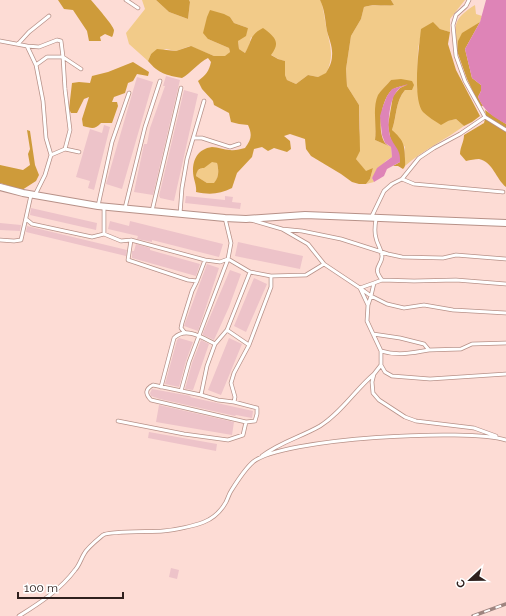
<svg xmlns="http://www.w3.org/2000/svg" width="506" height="616" viewBox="0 0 506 616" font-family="Raleway,sans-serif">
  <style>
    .green { fill: #f2cb89 }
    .forest { fill: #ce9b3a; fill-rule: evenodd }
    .water { fill: #de84b7 }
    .building { fill: #edc3c9 }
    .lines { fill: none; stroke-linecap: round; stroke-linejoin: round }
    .lane-casing { stroke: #b79188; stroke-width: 4.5 }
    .street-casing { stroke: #b79188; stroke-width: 8 }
    .lane { stroke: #fff; stroke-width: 3 }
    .street { stroke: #fff; stroke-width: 6 }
    .rail-casing { stroke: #9e8580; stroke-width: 3.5 }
    .rail { stroke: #fff; stroke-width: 2; stroke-dasharray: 6; stroke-linecap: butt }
  </style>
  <rect width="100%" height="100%" fill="#fddcd5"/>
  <path class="green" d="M142,0H156L169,12L188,19L190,2L189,0H320L322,4C324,13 325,22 327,31C331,49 334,56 326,74L318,77L308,75L296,84L287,80L285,75V61C271,58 261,46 251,37L249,46L245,53L239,49L238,41L248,28L234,23L230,17L208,39L229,48L230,52L225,57L214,56L190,46L176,51L166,49L151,54L148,61L129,44L126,33L145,9Z
    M391,0H465L450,19V32L440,29L433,23L422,29L418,49L417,90L448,121L456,119L464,126C445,140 423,150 405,166V147L392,130C397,117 395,102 405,90L391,80C388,84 380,91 379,95C373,110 377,125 375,140L391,147L392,157L386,161L372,178L374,182L366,184L370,179L373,168L366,172L356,159L360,129L359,105L347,86L346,69L351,36L361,19L364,7C374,4 383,7 394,5Z
    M475,5L476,14L482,16L480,22C465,33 459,31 457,51C455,26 451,20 475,5Z
    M212,161L217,163C219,171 219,177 214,184L207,183L196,176L197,171Z"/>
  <path class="forest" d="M58,0H91C96,6 113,25 114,30C114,31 113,36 112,37L105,34L100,37L101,41H89L87,31L73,10L64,9Z
    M156,0H189L190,2L188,19L169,12Z
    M320,0H391L394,5C384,7 374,3 364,7L361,19L351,36L346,69L347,86L359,105L360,151L356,159L366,171L373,168L370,179L366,184H359L352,182L341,174L311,156L306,149L305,139L290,134L284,136L290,141L291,149L287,152L274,148L268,151L262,147L254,149L252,157L237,173L232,188C220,194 210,195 196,192C197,185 193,179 193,171C193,159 198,149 212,147C218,147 224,150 230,150C235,151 240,149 245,148C252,139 252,134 248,125L239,124L231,122L229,113L214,105L213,101L202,89L198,81C206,75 209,71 211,62L208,58C198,63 191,73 182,78C166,75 159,74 148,61L151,54L157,49L176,51L191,46L214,56H225L230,52L229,48L208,39L203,33L207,17L210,10L224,14L230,17L234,23L248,28L246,36L238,41L239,49L245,53C252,42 249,35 263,28C275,37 281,42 271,55L278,59L285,61V75L287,80L296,84L308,75L318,77L326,73C329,68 332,62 332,56C333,47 329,39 327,31C325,20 325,10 320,0ZM212,162L217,163C219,171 219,177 214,183H207L196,176C197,170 199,168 204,168Z
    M433,22L440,29L450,32L448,44L456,70L480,116L472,122L464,126L456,119L448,121L441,125C435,121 428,117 423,112C412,99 419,46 421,29Z
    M480,22L465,49L472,78L481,85V91L478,97L483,106H480L467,79L457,51L458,41L462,33Z
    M133,62L149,72L148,76L137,74L133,81L128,83L125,93L114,97L112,102H117L118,106L112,123H101C95,130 91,128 83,126L82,119L89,97L84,99L77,113H71L69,109L72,83L79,82L90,83L92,76L108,72Z
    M401,79L412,81L414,85L412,90H405C395,102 397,116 392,130C403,140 405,144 405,159C405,164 406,166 403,169L398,166H393L400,162L390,137L388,125L393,96L400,88L407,85C402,86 396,87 392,90C381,99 376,133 386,144C387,145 389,146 391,147L375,140C377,125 372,109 378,95C381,90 387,85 391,80Z
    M485,110L506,124V187C496,179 493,162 479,159C475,159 470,160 466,161L460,154C460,147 464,142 464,135L484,123L486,115Z
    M27,130L30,131L35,165L39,175L36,181L22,190L0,183V165L23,170L30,165L28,154L30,149Z"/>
  <path class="water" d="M486,0H506V124C492,116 485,112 478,97L481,91V85L472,78L465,49L480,22Z
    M408,84C406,86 402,86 400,88C389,96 387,125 390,136C394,147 401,149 400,162L387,169L384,176L374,182L372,178L377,168L392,157L391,147L385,143L382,135L380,116L383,106L387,96L392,89Z"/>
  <path class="building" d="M166,76L180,80L153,195L134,192L144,144H147L150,128L165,86H163Z
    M137,77L153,82L122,189L106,184Z
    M184,90L198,94L174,201L160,198V197L159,196Z
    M104,125L110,127L94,190L88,188L90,181L76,177L90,129L102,133Z
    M186,196L225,200V196L233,197L232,202L241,203L240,209L185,203Z
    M31,208L97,223L96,230L30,215Z
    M110,221L129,226L130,221L223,244L219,257L152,240V242L137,239L138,236L108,229Z
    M0,223L21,225L20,231L0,230Z
    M27,226L127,250L126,256L26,232Z
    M238,242L303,256L300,269L235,256Z
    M136,244L150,248V250L200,264L196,276L132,258V251H134Z
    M207,264L219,268L198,331L184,326Z
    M230,270L241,274L229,307L214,340L203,335V333Z
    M254,278L267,284L246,332L234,326Z
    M179,338L193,342L186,361L179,387L165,384L177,340Z
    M229,338L242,344L221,395L208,390Z
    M201,340L209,344L193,390L185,389L192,363Z
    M152,389L191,396L190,397L253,411L252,418L236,415L235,416L160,399L151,396L150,393Z
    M159,405L234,422L232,435L156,422Z
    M149,432L217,444L216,451L148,438Z
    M171,568L179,570L177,579L169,577Z"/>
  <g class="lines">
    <g class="lane-casing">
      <path id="lane" d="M126,0L138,8
        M469,0L466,6L456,15L453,25L456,56L465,81L485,117L506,130
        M0,41L27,46L36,65L43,101L46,138L51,155L45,175L35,195
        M18,44L29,32L49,16
        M27,46L39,47L57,40L61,41L63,57L81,69
        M36,65L47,57H63L65,89L70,130L65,149L51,155
        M194,138H202L230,147L239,144
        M65,149L79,152
        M402,179L414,184L503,192
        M98,206L112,142L129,93
        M104,207V234
        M125,208L145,127L160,81
        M152,211L181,88
        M180,214L182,188L187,159L204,101
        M371,218L384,191L392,184L402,179L419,158L434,148L460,134L485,117
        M26,219L32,224L92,237L104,234L121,241L131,240L128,260L188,280L197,281L205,260
        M376,219C375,225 374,232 376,238C377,244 382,250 382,257C381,267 372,267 382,280L374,283L371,296L368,305L367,321L381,351V365L385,372L392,376L430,379L506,374
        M251,220L282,229L308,244L324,264L360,288L368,305
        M282,229L302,231L341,239L388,254L402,257L443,258L456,255L506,259
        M0,240L14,241L21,240L31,195
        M131,240L205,260L220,262L228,259L250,272L271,276L306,275L324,264
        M382,280L414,281L456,280L506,284
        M374,283L360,288L371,296L387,304L404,308L424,305L453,310L506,313
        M227,330L249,345
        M185,333L181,328L182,323L192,291L197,281
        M373,334L400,338L424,344L429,350L461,349L472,344L506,343
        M215,344L227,330L250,272
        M381,351C397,356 413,353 429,350
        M381,365L374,374L372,382L373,393L379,400L405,417L416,421L474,428L496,436
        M153,385L201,395L218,400L234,402L257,408V414L255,421L246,422L151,400C145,394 145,389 153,385Z
        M161,387L174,338C186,326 203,338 215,344L207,366L201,395
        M181,391L189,362L228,259L231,243L225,218
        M234,402L235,397L231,383L234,373L249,345L271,287V276
        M118,421L184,434L228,440L243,435L246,422
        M262,456C280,442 301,437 320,426C341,413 355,390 374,374
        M19,616C40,603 61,589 75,570C79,566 81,559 84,554C87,548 97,540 103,535C109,531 152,532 163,531C175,530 194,526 204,522C214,518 221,511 226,502C228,498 229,494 231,491C236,483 246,468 253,462C281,438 469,428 506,440"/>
    </g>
    <g class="street-casing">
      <path id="street" d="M0,187L23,193L98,206L225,218L246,219L305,215L506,223"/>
    </g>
    <use href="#lane" class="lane"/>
    <use href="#street" class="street"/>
    <g class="rail-casing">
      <path id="rail" d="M473,616L506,604"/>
    </g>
    <use href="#rail" class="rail"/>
  </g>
  <g transform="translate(470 580) rotate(248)" stroke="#ffffff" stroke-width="3" paint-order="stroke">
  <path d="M0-3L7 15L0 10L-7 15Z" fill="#2f201d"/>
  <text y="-6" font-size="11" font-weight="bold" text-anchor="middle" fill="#2f201d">С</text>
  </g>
  <path d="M18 592v6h105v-6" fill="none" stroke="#2f201d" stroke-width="2"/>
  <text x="24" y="592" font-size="12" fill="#2f201d" stroke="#ffffff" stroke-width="3" paint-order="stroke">100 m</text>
</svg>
